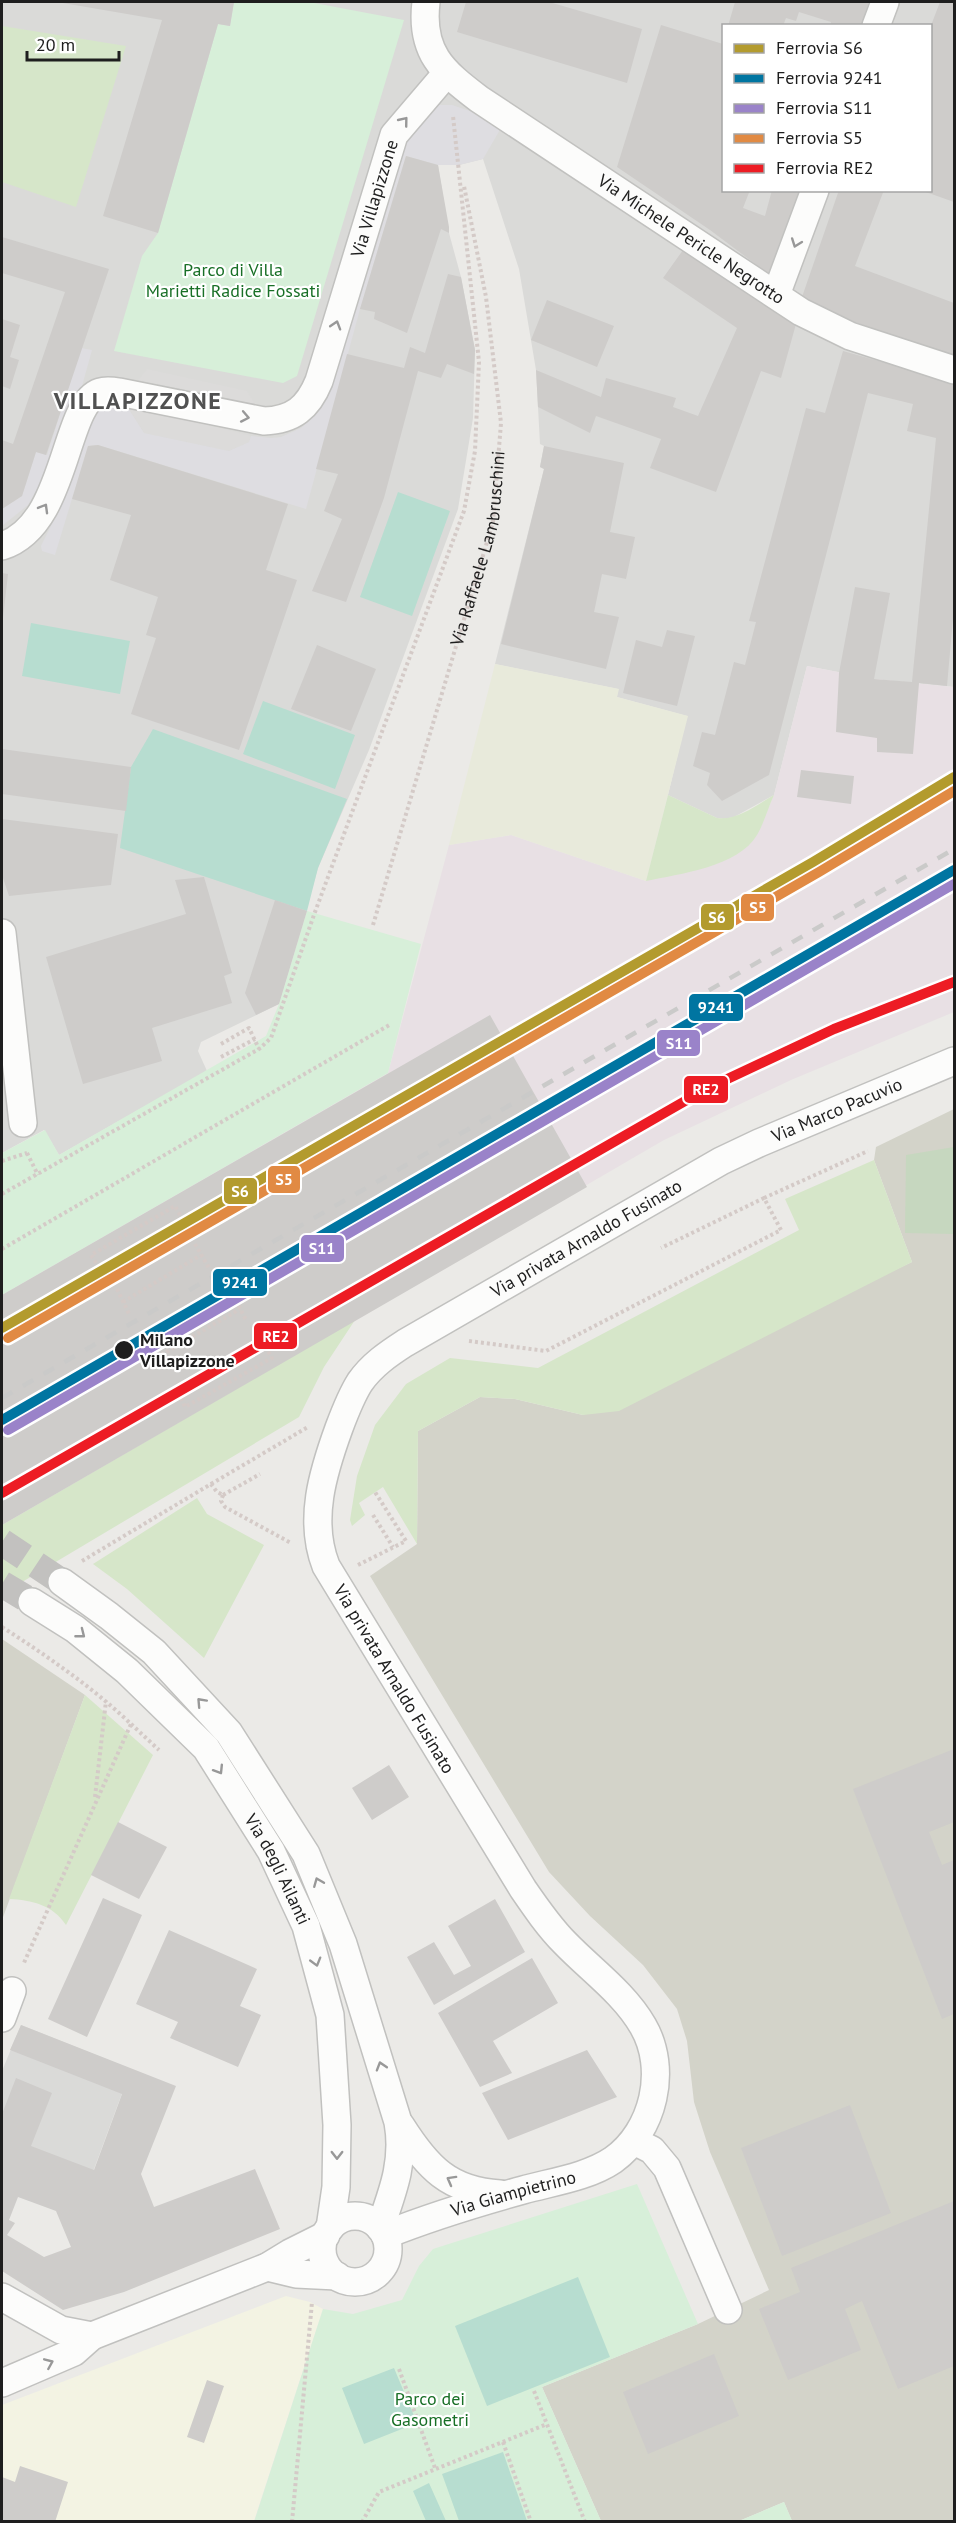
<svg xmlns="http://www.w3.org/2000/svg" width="956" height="2523" viewBox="0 0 956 2523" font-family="'PT Sans',sans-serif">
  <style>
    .residential { fill: #dadad8; fill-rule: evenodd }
    .industrial { fill: #e8e0e4 }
    .education { fill: #f3f3e3 }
    .construction { fill: #d3d3c9 }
    .farmland { fill: #e8eadb }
    .grass { fill: #d6e6c9 }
    .forest { fill: #c6d7bf }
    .park { fill: #d7efd9 }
    .pitch { fill: #b7ddd0 }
    .parking { fill: #dcdbda }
    .plaza { fill: #dedde1 }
    .building { fill: #ceccca; fill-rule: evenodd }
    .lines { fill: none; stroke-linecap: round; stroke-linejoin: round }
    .street-tunnel { stroke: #c2c1bf; stroke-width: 27; stroke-dasharray: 27 14; stroke-linecap: butt }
    .street-casing { stroke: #c1c1bf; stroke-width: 30 }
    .path { stroke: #d4cac7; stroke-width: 4; stroke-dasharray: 3 3; stroke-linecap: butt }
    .street { stroke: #fcfcfb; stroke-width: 27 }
    .rail { stroke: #cacac9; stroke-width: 4.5; stroke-dasharray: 12 12; stroke-linecap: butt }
    .rail-1-casing { stroke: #fff; stroke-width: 15 }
    .rail-2-casing { stroke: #fff; stroke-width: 15 }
    .rail-3-casing { stroke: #fff; stroke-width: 15 }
    .rail-4-casing { stroke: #fff; stroke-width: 15 }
    .rail-5-casing { stroke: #fff; stroke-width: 15 }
    .rail-1 { stroke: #b39b2e; stroke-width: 10 }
    .rail-2 { stroke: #0075a1; stroke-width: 10 }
    .rail-3 { stroke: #9a83c9; stroke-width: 10 }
    .rail-4 { stroke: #e18a43; stroke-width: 10 }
    .rail-5 { stroke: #ed1c24; stroke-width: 10 }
    .oneway { stroke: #989898 }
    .stop-dot { fill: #1e1e1e; stroke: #fff; stroke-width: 2 }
    .labels { text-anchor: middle; stroke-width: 4.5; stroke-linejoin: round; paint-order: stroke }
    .street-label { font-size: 18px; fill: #1e1e1e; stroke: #fff }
    .park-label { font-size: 18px; fill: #186f26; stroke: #fff }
    .stop-label { font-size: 18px; font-weight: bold; fill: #1e1e1e; stroke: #fff; text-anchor: start }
    .district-label { font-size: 24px; font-weight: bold; letter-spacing: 1.5px; fill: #515151; stroke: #fff }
    .line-badge { stroke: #fff; stroke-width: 2 }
    .badge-label { font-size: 16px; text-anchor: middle; font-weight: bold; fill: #fff }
  </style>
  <rect width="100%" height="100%" fill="#ebeae7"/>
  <path class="residential" d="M2,2H954V687L874,679L807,666L774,795L734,817L724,819L717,818L668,795L687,716L617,697L618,689L495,664L544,469L540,467L544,446L540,444L536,370L519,269L483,159L459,165H438L449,233L461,277L475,350L473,418L458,509L369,750L318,868L279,1004L201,1042L198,1051L207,1071L59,1155L44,1130L2,1153ZM724,26H930V190H724Z
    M21,2025L131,2069L84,2196L2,2164V2071Z"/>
  <path class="industrial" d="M807,666L874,679L954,687V1012L791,1080L664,1140L2,1525V1295L388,1073L449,845L511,835L646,881L756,836L774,795Z"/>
  <path class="education" d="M286,2296L310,2302L323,2309L254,2521L2,2522V2405Z"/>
  <path class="construction" d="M954,1109V2521H792L784,2502L739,2521H601L542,2387L698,2324L769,2290L710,2152L694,2102L687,2041L677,2009L643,1965L590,1916L549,1872L370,1576L417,1544L418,1431L480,1397L515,1399L583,1415L912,1262L874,1160L876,1147Z
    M2,1639L85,1695L2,1920Z"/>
  <path class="farmland" d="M495,664L619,689L617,697L688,716L646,881L511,835L449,845Z"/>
  <path class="grass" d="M2,26L126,46L76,207L2,182Z
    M668,795L717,818C737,821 756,805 774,795C768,808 764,823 757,835C738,867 679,874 646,881Z
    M874,1160L912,1262L619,1411L583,1415L515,1399L480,1397L418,1431L417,1544L383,1487L359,1503L365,1515L352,1526L350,1520L357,1476L375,1425L406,1384L450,1358L538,1368L799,1230L785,1199Z
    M355,1320L324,1367L299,1417L2,1594V1525Z
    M197,1498L207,1514L264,1545L204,1658L127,1589L93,1564Z
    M85,1695L153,1755L66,1925C53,1905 32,1900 9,1899Z"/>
  <path class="forest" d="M954,1147V1234L905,1233L906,1155Z"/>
  <path class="park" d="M234,2H309L404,20L297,376L283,383L114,351L142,256L158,233L218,24L230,26Z
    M307,911L421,944L388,1073L2,1295V1153L45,1130L59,1155L266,1036L279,1004Z
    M637,2184L698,2324L542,2387L601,2521L254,2522L323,2309L353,2314L402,2300L419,2266L433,2249Z
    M784,2502L792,2521H739Z"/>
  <path class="pitch" d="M398,492L450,511L412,616L360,597Z
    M31,623L130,641L120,694L22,676Z
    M263,701L355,735L335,789L243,754Z
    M153,729L347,799L318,868L307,911L120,848L131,767Z
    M578,2277L610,2357L487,2406L455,2326Z
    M394,2368L417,2423L364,2444L342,2388Z
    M503,2452L527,2521H459L442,2474Z
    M429,2483L446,2521H426L413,2491Z"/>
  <path class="parking" d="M147,369L247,391L255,404L138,380Z
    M125,403L251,436L249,442L229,451L144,433Z"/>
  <path class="plaza" d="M438,105H452L473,112L501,128L483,159L459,165H438L406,156L360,309L306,509L98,445L88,446L55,555L42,551L41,546L55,518L85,420L103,404L125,403L144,433L229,451L249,442L251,436L271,438L281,437L301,428L310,420L324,398L408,135L420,119Z
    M81,348L92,350L82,386L48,469L28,505L2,526V509L22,496L36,452L47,455Z"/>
  <path class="building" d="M57,2H234L230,26L218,24L158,233L103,216L162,20Z
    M466,2H549L642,29L627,83L457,32Z
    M735,2H869L861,26H830L831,22L799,12L796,21L786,18L783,26H728Z
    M940,2H954V202L923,191L930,190V28Z
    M661,25L723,44V190H750L743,208L765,216L772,190H802L770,275L710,230L617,167Z
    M406,156L438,165L449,227V233L441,229L407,333L374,319L375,312L360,309Z
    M839,190H884L855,266L954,303V357L855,322L802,297Z
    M2,237L109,269L46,455L36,452L22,496L2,509V440L13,444L65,292L2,273Z
    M683,250L796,324L781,378L761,371L716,492L650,468L661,439L596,416L590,433L538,407L536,370L601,397L606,378L676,398L673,407L698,416L737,328L663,278Z
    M448,274L461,277L475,350L474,374L447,364L441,378L418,371L384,498L346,602L312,591L342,519L324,511L338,474L316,469L347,354L404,368L410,347L425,353Z
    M547,300L614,326L597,367L531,340Z
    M2,319L20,325L10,357L19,360L10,389L2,386Z
    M843,351L954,382V607L947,686L919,683L913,754L877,752V738L836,732L839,673L855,587L890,593L874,679L912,682L936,438L907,431L913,404L868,393L769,775L722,801L707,785L710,773L693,766L702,732L715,735L734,662L745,665L756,622L749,621L806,408L825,413Z
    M98,445L288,504L266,570L297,580L239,750L131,714L156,638L146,635L158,597L110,580L131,515L72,499L88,446Z
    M544,446L624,463L610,532L635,537L626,579L602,574L594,612L619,617L606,669L501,644L544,469L540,467Z
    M2,573L8,574L3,618L2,617Z
    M667,630L695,636L677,706L623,693L636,640L662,647Z
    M317,645L376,669L351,731L291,709Z
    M2,749L131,767L126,811L2,794Z
    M801,770L854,776L851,804L797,797Z
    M2,819L118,834L111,885L9,896L2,875Z
    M204,877L232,973L224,976L232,1003L152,1028L162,1061L83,1084L46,957L186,914L175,880Z
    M275,900L307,911L279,1004L256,1015L245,993Z
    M490,1015L587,1187L2,1525V1295Z
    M954,1749V1822L929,1832L942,1865L954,1860V2014L942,2019L853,1789Z
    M389,1765L409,1797L372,1820L352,1788Z
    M118,1822L167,1847L139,1899L91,1875Z
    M103,1898L142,1915L87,2037L48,2019Z
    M495,1899L525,1952L434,2005L407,1957L434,1942L454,1975L471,1966L448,1926Z
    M169,1930L257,1969L240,2006L261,2015L238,2067L170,2038L178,2022L136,2004Z
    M532,1958L558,2003L493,2041L512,2073L480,2087L438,2013Z
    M21,2025L176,2086L141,2174L154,2207L255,2169L280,2229L124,2292L63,2310L2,2271V2114L16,2078L52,2093L31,2146L94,2170L122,2094L10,2050ZM18,2197L56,2211L71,2247L44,2257L7,2235L15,2223L9,2220Z
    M587,2050L617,2097L508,2140L482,2093Z
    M850,2105L891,2213L782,2256L741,2148Z
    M954,2201V2366L898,2389L862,2301L845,2309L861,2350L788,2380L759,2309L800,2292L791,2268Z
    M714,2354L739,2416L648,2454L623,2392Z
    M207,2380L224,2386L204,2443L187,2437Z
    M20,2466L68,2482L55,2522H2V2477L15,2482Z"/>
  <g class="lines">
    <path class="street-tunnel" d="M2,1542L62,1582
      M2,1584L32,1602"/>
    <g class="street-casing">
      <g id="street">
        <path id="s2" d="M426,2C420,52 442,71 479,99L801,312L850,336L954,370"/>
        <path d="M876,26L885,2"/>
        <path d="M776,295L815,190"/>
        <path id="s3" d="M2,546C68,525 63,404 100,392C106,390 113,391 119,392L264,421C293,420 308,408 319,381L394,135L446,74"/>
        <path d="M2,933L23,1123"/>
        <path d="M62,1582L109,1616L154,1652L229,1733L306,1854L343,1944L398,2122C405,2161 393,2191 380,2228"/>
        <path id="s4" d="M32,1602L75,1629L127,1671L206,1748L271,1851L306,1926L330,2015L337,2125L336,2187L330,2228"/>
        <path d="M2,2018L12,1991"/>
        <path d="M401,2126C427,2167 449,2191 500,2194"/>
        <path d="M634,2141L652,2150L667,2168L728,2310"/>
        <circle cx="355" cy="2249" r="33"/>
        <path id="s5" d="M385,2235C430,2217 476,2203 523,2190C552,2182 588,2177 613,2160C654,2131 668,2069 643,2026C624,1993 591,1970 565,1943C549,1927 536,1908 523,1889L326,1566C308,1520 323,1472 339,1428C345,1412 351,1396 360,1382C372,1365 388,1354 405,1343L721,1161L759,1143L954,1061"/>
        <path d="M267,2267L296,2274L337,2276"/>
        <path d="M2,2297L61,2330L92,2336"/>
        <path d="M2,2383L74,2352L92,2336L267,2267L290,2253L326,2235"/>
      </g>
    </g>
    <g class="path">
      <path id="s1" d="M373,925L493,522L501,423L486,297L464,186"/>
      <path d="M221,1044L249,1028L259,1049"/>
      <path d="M221,1057L255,1039"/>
      <path d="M27,1153L38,1175"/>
      <path d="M2,1161L27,1153"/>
      <path d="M2,1194L259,1049L271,1038L315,912L464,511L475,451L479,362L453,116"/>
      <path d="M764,1198L868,1151"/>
      <path d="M195,1244L209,1268"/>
      <path d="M2,1249L391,1024"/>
      <path d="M96,1263L91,1255L175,1206L180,1215"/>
      <path d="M117,1289L129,1314"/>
      <path d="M233,1295L246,1320"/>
      <path d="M123,1302L201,1255"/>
      <path d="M469,1341L546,1351L781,1230L764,1198L661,1248"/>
      <path d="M149,1343L161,1369"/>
      <path d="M156,1358L240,1309"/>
      <path d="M181,1398L185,1407L272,1358L266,1348"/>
      <path d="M211,1484L308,1427"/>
      <path d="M223,1495L221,1501L225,1507L291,1543"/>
      <path d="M223,1495L260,1474"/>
      <path d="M373,1515L393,1547"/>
      <path d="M82,1561L211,1484L217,1492L223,1495"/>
      <path d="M358,1565L406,1541L375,1492"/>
      <path d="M2,1627C47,1656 91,1686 131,1724L23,1965"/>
      <path d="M131,1724L159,1750"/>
      <path d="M95,1797L106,1701"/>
      <path d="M399,2369L435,2468"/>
      <path d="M534,2391L585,2522"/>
      <path d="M503,2442L531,2522"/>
      <path d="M292,2522L312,2302"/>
      <path d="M362,2522L379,2492L547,2424"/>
    </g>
    <use href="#street" class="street"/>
    <path class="rail" d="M2,1398L954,849"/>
    <g class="rail-1-casing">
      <path id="rail-1" d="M2,1328L813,862L954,777"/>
    </g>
    <g class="rail-2-casing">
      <path id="rail-2" d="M2,1420L954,870"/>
    </g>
    <g class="rail-3-casing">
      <path id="rail-3" d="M8,1430L954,884"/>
    </g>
    <g class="rail-4-casing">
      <path id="rail-4" d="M8,1338L819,872L954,791"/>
    </g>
    <g class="rail-5-casing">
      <path id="rail-5" d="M2,1493L706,1089L834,1029L954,982"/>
    </g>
    <use href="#rail-1" class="rail-1"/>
    <use href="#rail-2" class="rail-2"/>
    <use href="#rail-3" class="rail-3"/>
    <use href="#rail-4" class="rail-4"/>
    <use href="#rail-5" class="rail-5"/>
  </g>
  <defs><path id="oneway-chevron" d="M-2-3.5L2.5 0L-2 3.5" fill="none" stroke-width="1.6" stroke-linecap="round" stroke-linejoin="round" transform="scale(1.5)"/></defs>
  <g class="oneway">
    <use href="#oneway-chevron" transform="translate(404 121) rotate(-51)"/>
    <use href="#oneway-chevron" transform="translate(796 243) rotate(110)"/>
    <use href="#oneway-chevron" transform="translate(336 325) rotate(-73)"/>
    <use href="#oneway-chevron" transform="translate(245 417) rotate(11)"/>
    <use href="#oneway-chevron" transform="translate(44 508) rotate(-60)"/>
    <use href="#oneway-chevron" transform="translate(81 1634) rotate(38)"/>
    <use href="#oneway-chevron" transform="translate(201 1702) rotate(-133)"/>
    <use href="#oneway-chevron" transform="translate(219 1770) rotate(58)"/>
    <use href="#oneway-chevron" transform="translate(318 1882) rotate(-112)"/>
    <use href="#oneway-chevron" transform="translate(316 1962) rotate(74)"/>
    <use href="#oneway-chevron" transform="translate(381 2066) rotate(-107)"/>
    <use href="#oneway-chevron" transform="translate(337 2155) rotate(90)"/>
    <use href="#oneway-chevron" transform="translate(451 2180) rotate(-151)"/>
    <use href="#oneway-chevron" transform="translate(49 2363) rotate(-23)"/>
  </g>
  <circle class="stop-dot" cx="124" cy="1350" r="10"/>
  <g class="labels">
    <g class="street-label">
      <text dy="6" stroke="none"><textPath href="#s3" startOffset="620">Via Villapizzone</textPath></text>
      <text dy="6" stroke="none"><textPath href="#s2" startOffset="372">Via Michele Pericle Negrotto</textPath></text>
      <text dy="6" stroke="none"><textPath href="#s1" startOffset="392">Via Raffaele Lambruschini</textPath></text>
      <text dy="6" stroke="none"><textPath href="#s5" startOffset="1695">Via Marco Pacuvio</textPath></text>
      <text dy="6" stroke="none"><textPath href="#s5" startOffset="1413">Via privata Arnaldo Fusinato</textPath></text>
      <text transform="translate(394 1679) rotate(59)" y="6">Via privata Arnaldo Fusinato</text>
      <text dy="6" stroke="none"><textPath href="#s4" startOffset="369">Via degli Ailanti</textPath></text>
      <text dy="6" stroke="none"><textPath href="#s5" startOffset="135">Via Giampietrino</textPath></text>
    </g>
    <g class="park-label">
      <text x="233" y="276">Parco di Villa<tspan x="233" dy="21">Marietti Radice Fossati</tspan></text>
      <text x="430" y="2405">Parco dei<tspan x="430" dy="21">Gasometri</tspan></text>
    </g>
    <g class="stop-label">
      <text x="140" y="1346">Milano<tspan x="140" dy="21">Villapizzone</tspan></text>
    </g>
    <g class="district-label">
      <text x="138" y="409">VILLAPIZZONE</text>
    </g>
  </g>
  <g class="line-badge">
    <rect x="740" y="893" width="35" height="29" rx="6" fill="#e18a43"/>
    <rect x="700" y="903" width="35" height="28" rx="6" fill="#b39b2e"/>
    <rect x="688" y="993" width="56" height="29" rx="6" fill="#0075a1"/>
    <rect x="656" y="1029" width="45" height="28" rx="6" fill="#9a83c9"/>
    <rect x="683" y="1075" width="46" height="29" rx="6" fill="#ed1c24"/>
    <rect x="267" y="1165" width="34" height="29" rx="6" fill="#e18a43"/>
    <rect x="223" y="1177" width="35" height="28" rx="6" fill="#b39b2e"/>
    <rect x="300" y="1234" width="45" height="29" rx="6" fill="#9a83c9"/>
    <rect x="212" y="1268" width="56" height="29" rx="6" fill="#0075a1"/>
    <rect x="253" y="1322" width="45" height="28" rx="6" fill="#ed1c24"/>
  </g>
  <g class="badge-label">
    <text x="758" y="913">S5</text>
    <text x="717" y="923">S6</text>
    <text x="716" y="1013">9241</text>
    <text x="679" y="1049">S11</text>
    <text x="706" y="1095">RE2</text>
    <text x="284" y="1185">S5</text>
    <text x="240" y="1197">S6</text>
    <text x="322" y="1254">S11</text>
    <text x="240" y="1288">9241</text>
    <text x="276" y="1342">RE2</text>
  </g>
  <rect width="956" height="2523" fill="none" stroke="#1e1e1e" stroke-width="6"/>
  <rect x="722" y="24" width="210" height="168" fill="#ffffff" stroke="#a5a5a5" stroke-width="1.5"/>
  <rect x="734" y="44" width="30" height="9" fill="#b39b2e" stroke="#a5a5a5" stroke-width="1.5"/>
  <text x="776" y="54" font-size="18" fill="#1e1e1e">Ferrovia S6</text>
  <rect x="734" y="74" width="30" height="9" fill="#0075a1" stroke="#a5a5a5" stroke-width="1.5"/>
  <text x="776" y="84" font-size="18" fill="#1e1e1e">Ferrovia 9241</text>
  <rect x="734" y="104" width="30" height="9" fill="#9a83c9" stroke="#a5a5a5" stroke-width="1.5"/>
  <text x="776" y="114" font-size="18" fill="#1e1e1e">Ferrovia S11</text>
  <rect x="734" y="134" width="30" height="9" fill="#e18a43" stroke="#a5a5a5" stroke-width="1.5"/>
  <text x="776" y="144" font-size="18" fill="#1e1e1e">Ferrovia S5</text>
  <rect x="734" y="164" width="30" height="9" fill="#ed1c24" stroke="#a5a5a5" stroke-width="1.5"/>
  <text x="776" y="174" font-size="18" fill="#1e1e1e">Ferrovia RE2</text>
  <path d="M27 51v9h92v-9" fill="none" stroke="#1e1e1e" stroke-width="3"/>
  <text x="36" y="51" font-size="18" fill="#1e1e1e" stroke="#ffffff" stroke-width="4.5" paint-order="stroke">20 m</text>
</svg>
